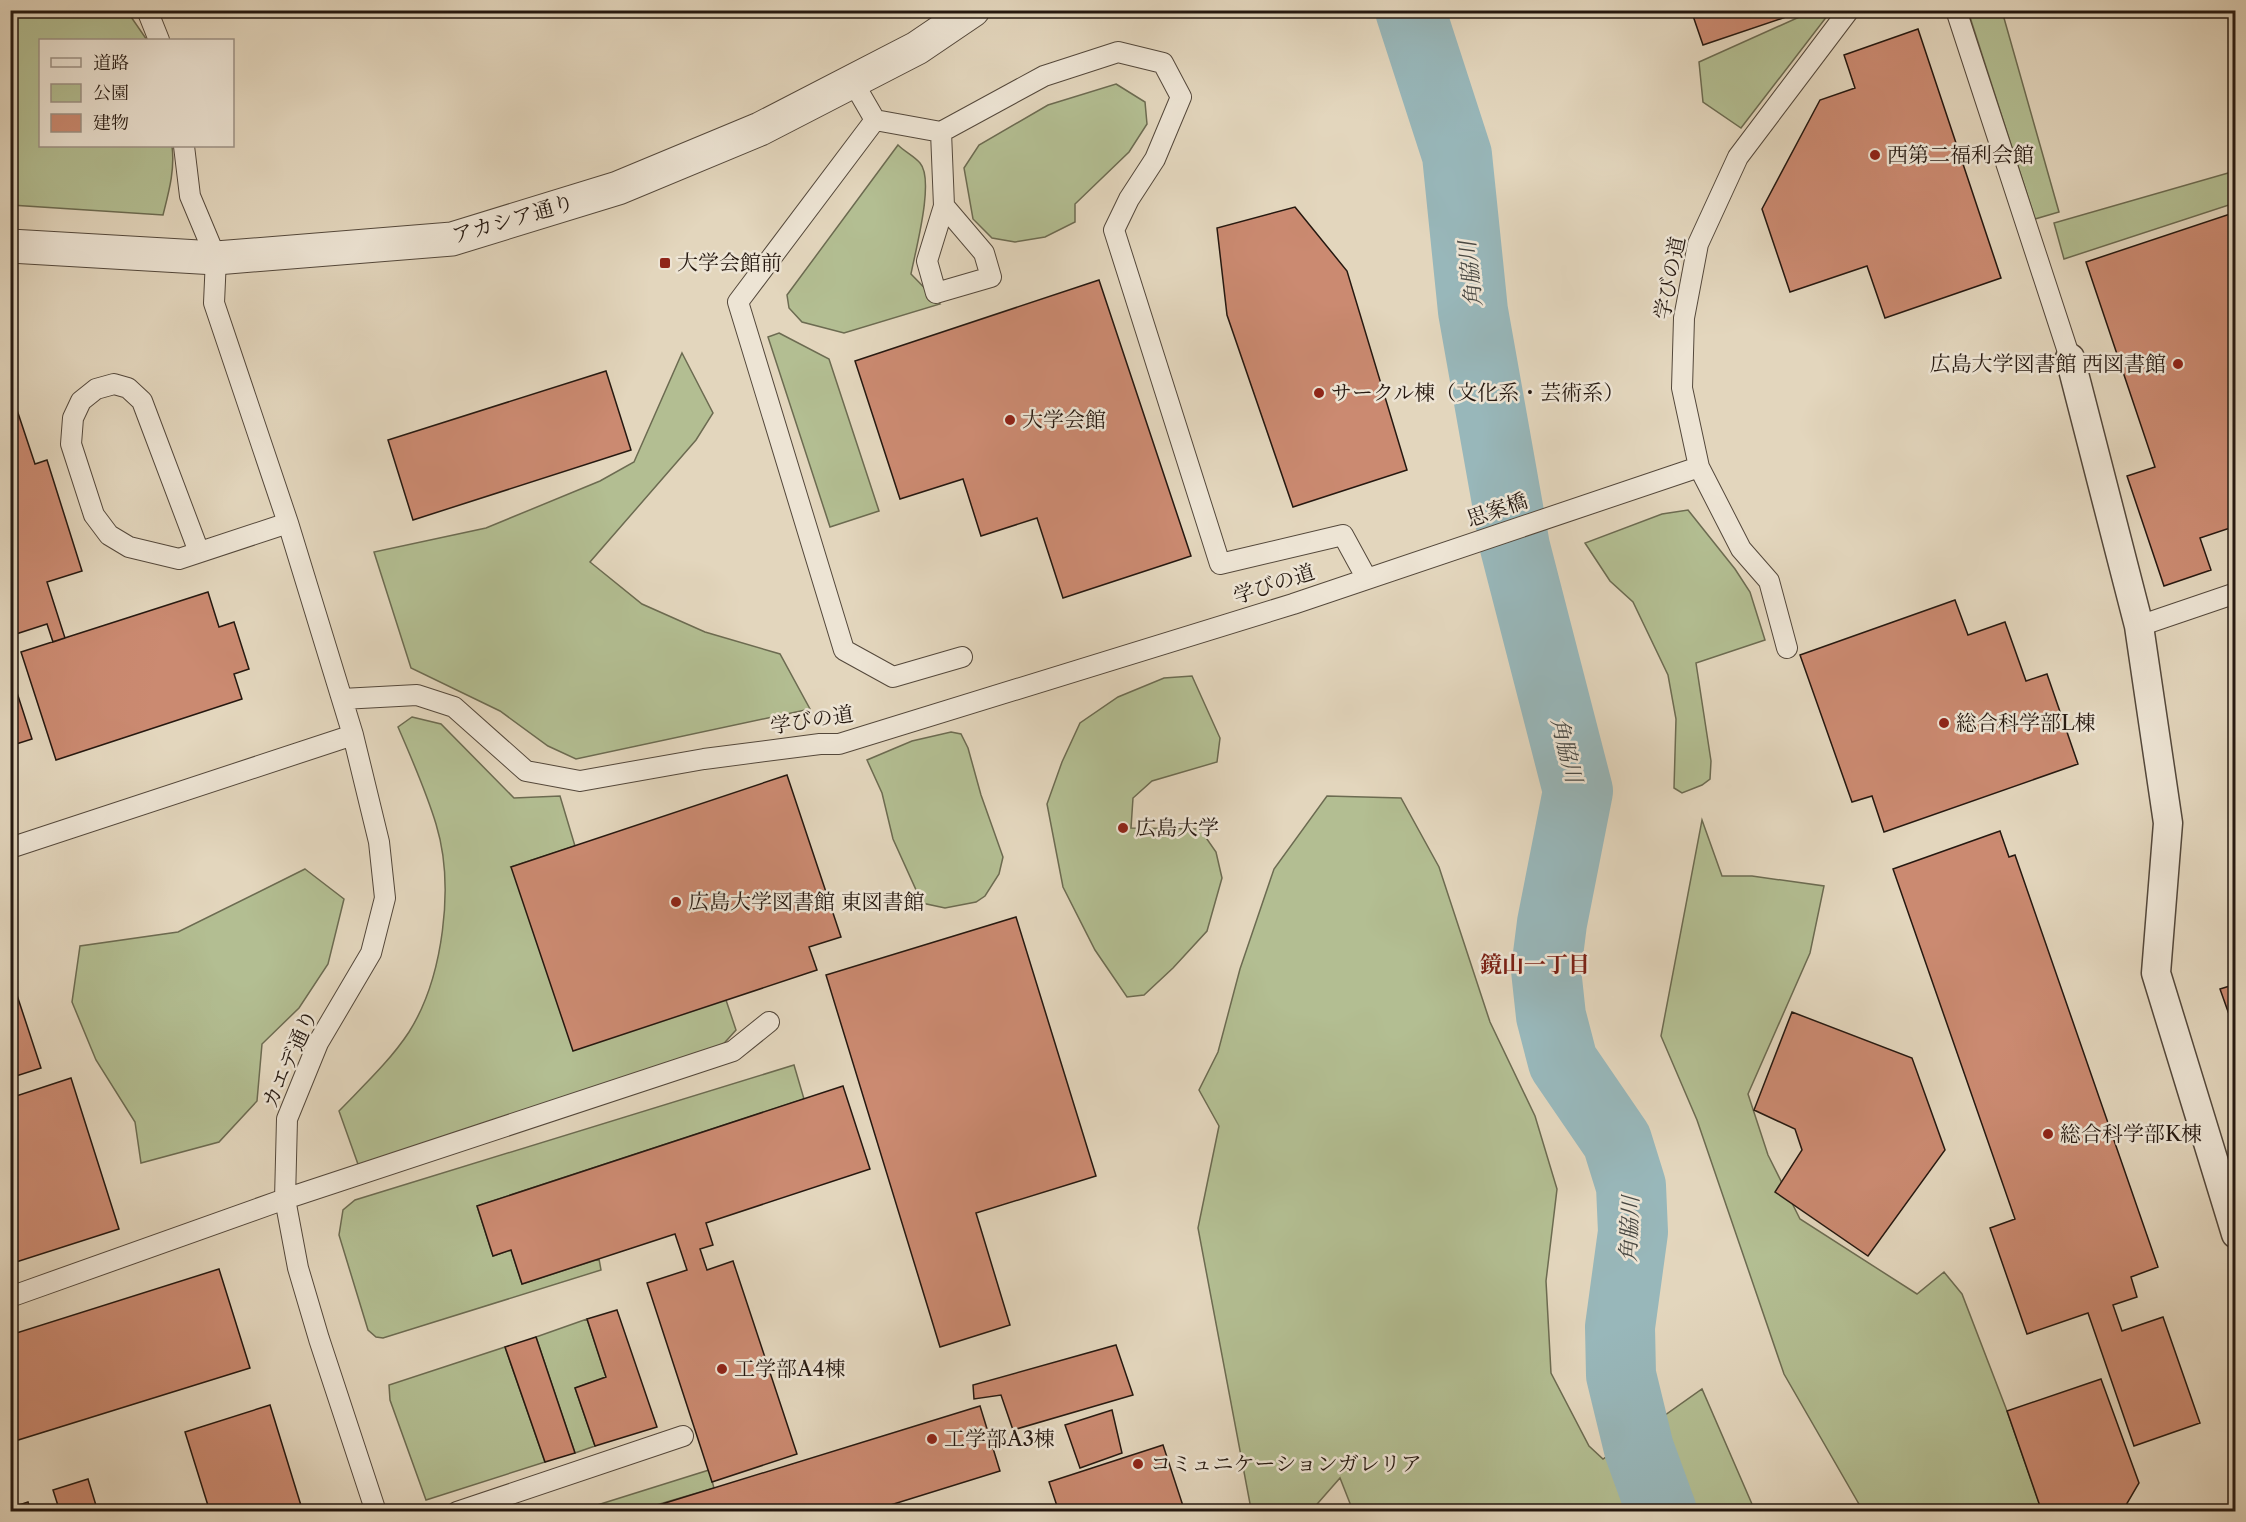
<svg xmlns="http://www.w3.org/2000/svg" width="2246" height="1522" viewBox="0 0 2246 1522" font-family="'Libre Caslon Text','Noto Serif JP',serif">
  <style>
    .green { fill: #b3be92; stroke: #6c6b51; stroke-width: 1.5 }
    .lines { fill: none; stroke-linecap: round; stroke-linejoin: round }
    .river { stroke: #98b7ba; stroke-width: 70 }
    .building { fill: #cb8a71; stroke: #251810; stroke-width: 1.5 }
    .service-casing { stroke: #54483b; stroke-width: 22 }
    .pedestrian-casing { stroke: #54483b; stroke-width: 31 }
    .tertiary-casing { stroke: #54483b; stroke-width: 35 }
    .service { stroke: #ede4d4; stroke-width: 20 }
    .pedestrian { stroke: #ede4d4; stroke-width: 28 }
    .tertiary { stroke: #ede4d4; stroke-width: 33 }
    .poi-dot { fill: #8f2418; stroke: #ede4d4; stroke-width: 2 }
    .labels { text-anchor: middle; stroke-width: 5; stroke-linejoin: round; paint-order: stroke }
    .poi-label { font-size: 21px; fill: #251810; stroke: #ede4d4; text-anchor: start }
    .street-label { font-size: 21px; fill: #251810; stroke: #ede4d4 }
    .water-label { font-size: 22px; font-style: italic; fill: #484843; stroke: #ede4d4 }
    .neighbourhood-label { font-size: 22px; font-weight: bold; fill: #7a1f14; stroke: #ede4d4 }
  </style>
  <rect width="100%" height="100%" fill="#e3d6bd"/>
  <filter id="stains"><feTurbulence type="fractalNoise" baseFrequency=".00333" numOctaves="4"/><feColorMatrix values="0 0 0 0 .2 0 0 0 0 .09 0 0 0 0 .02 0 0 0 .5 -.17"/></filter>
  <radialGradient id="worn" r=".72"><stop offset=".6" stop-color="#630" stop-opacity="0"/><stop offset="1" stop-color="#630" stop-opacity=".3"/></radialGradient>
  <path class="green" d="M10,11H127L147,40H40V146H172C175,170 169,191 163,215L11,205Z
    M1806,11H1831L1741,128L1703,102L1699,62L1806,14Z
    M1968,11H2002L2059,212L2035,219Z
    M1116,84L1145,102L1147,124L1129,152L1075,204V222L1045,237L1015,242L992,238L973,219L964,168L979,145L1048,105Z
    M898,145C905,152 914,156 920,163C935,180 915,252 911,274L940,304L844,333L802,322L789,308L787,295Z
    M2235,171V203L2064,259L2054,223Z
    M779,333L829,359L879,511L830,527L768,337Z
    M682,353L713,413L696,440L590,562L642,604L705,632L780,654L810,709L576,759L548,746L500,711L411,668L374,552L486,528L600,481L634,462Z
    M1688,510L1735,569L1750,592L1765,640L1696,663L1711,761L1710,779L1702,785L1682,793L1674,788L1676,719L1668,675L1633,602L1610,581L1585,543L1662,514Z
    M1192,676L1220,738L1217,762L1152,781L1133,798L1131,828L1200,829L1216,852L1222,878L1207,931L1173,968L1144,995L1127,997L1095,950L1063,887L1047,804L1062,762L1080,723L1118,697L1164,678Z
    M412,717L441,724L514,798L560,796L575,846L511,867L726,1000L736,1030L718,1050L359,1167L339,1111C363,1086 390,1061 409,1032C443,978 455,886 436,824C426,791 412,759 398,727Z
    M951,732L961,734L968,748L981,795L1003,857L999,874L985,896L976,902L945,908L922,903L893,839L882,793L867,760L912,741Z
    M1327,796L1401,798L1439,867L1490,1022L1535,1116L1557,1189L1546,1281L1551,1373L1589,1446L1603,1459L1702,1389L1755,1511H1353L1340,1478L1311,1511L1257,1512L1251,1509L1198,1228L1219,1126L1199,1090L1218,1052L1240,969L1274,869Z
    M1702,820L1722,876H1752L1824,886L1810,953L1748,1094L1768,1155L1800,1219L1917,1294L1944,1272L1962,1294L2007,1411L2042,1511H1863L1784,1374L1697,1120L1661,1036Z
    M305,869L344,899L328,964L299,1008L262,1044L257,1101L219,1142L141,1163L135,1122L96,1060L72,1002L80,946L178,932Z
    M794,1065L804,1099L477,1206L493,1256L511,1250L522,1284L599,1259L601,1270L383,1338L376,1337L368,1330L339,1235L343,1210L355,1200Z
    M587,1319L606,1377L575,1388L595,1446L575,1453L536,1337Z
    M505,1347L545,1462L426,1500L390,1400L389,1385Z
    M709,1470L714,1488L636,1511L575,1512Z"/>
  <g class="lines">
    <path class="river" d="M1410,10L1457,155L1473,311L1515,547L1578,791L1552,923L1546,970L1551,1016L1563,1062L1617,1141L1631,1186L1633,1232L1620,1327L1621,1375L1639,1449L1662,1512"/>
  </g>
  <path class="building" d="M1691,10H1794L1795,14L1703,45Z
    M1918,29L2001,278L1885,318L1867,266L1790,292L1762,209L1820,100L1855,88L1844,55Z
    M1295,207L1347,271L1407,470L1293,507L1227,315L1217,228Z
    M2236,212V526L2200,538L2211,570L2164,586L2127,476L2155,467L2086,262Z
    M1099,280L1191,556L1063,598L1037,518L981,536L963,479L900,499L855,361Z
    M606,371L631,450L413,520L388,440Z
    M10,389L35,464L47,460L82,571L47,582L65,638L53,642L47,624L16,634L10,618Z
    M208,592L219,627L234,622L249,669L234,674L242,699L56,760L21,652Z
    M1955,600L1968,635L2005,622L2026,681L2047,674L2078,764L1884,832L1872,796L1852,802L1800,655Z
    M10,671L32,739L10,746Z
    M787,775L841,937L809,947L817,970L573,1051L511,867Z
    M2000,831L2009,857L2015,855L2158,1267L2131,1277L2137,1297L2113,1305L2122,1331L2163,1317L2200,1423L2134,1446L2088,1313L2027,1334L1990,1228L2015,1219L1893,869Z
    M1016,917L1096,1176L976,1213L1010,1325L940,1347L826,975Z
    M10,974L41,1068L10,1078Z
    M2236,984V1034L2220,989Z
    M1792,1012L1912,1058L1945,1150L1868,1256L1775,1192L1802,1150L1795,1129L1754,1110Z
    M71,1078L119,1229L10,1264V1098Z
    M843,1086L870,1169L706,1223L713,1245L700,1249L707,1270L733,1261L797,1454L712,1482L647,1283L687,1270L675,1234L522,1284L511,1250L493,1256L477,1206Z
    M219,1269L250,1368L15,1441L10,1427V1335Z
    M617,1310L657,1427L595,1446L575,1388L606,1377L587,1319Z
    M536,1337L575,1453L545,1462L505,1347Z
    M1116,1345L1133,1395L1013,1430L1001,1395L974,1399L973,1385Z
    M2101,1379L2139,1483L2122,1512H2042L2007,1411Z
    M270,1405L303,1512H210L185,1432Z
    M980,1406L1000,1471L868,1512H636Z
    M1112,1410L1122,1453L1080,1468L1065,1425Z
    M1163,1445L1185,1512H1059L1049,1482Z
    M88,1479L98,1512H60L53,1490Z
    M28,1502L31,1512H10V1508Z"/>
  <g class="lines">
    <g class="service-casing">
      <path id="service" d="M147,10L159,40
        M1956,10L2070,358
        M853,82L875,120L738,302L844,650L893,677L962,657
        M875,120L941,132L944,206L927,261L936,293L991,277L984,253L944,206
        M941,132L1044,76L1118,52L1163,63L1181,97L1155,159L1129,199L1114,230L1220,564L1343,535L1367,579
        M184,146L190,196L216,258L214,303L288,523L353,735L379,842L385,898L371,953L318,1043L287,1119L285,1199L298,1268L319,1339L376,1512
        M1699,467L1741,549L1769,581L1787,648
        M199,552L142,401L128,388L114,384L96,389L81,401L73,418L71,444L94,515L109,535L129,547L179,559L288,523
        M2139,626L2236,593
        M342,699L417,695L454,707L526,771L580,781L704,759L820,744H839L1293,604L1699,467L1682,388L1684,318L1698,244L1738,157L1849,10
        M10,848L353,735
        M10,1297L285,1199L733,1051L769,1022
        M457,1512L683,1436"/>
    </g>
    <g class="pedestrian-casing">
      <path id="pedestrian" d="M2070,358L2139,626L2168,823L2156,973L2236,1234"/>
    </g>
    <g class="tertiary-casing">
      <path id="tertiary" d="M10,246L216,258L452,239L618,188L760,129L917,48L973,10"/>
    </g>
    <use href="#service" class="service"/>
    <use href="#pedestrian" class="pedestrian"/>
    <use href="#tertiary" class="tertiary"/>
  </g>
  <g class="poi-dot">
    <circle cx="1875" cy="155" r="6"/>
    <rect x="659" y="257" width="12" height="12" rx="3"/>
    <circle cx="2178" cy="364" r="6"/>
    <circle cx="1319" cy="393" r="6"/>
    <circle cx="1010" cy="420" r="6"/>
    <circle cx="1944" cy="723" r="6"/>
    <circle cx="1123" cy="828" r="6"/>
    <circle cx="676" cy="902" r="6"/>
    <circle cx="2048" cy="1134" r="6"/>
    <circle cx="722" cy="1369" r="6"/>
    <circle cx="932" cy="1439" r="6"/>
    <circle cx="1138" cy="1464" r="6"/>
  </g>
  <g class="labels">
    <g class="poi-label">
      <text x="1887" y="162">西第二福利会館</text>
      <text x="677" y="270">大学会館前</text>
      <text x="2166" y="371" text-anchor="end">広島大学図書館 西図書館</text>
      <text x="1331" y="400">サークル棟（文化系・芸術系）</text>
      <text x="1022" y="427">大学会館</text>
      <text x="1956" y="730">総合科学部L棟</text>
      <text x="1135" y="835">広島大学</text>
      <text x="688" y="909">広島大学図書館 東図書館</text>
      <text x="2060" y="1141">総合科学部K棟</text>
      <text x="734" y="1376">工学部A4棟</text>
      <text x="944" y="1446">工学部A3棟</text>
      <text x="1150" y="1471">コミュニケーションガレリア</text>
    </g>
    <g class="street-label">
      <text transform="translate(513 219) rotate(-16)" y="7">アカシア通り</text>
      <text transform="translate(1670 278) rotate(-79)" y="7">学びの道</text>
      <text transform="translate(1497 510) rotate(-19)" y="7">思案橋</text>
      <text transform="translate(1274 584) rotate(-18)" y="7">学びの道</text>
      <text transform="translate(812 720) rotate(-9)" y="7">学びの道</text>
      <text transform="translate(290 1059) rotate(-66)" y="7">カエデ通り</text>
    </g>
    <g class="water-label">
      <text transform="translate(1470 274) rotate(-96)" y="8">角脇川</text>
      <text transform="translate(1567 750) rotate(76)" y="8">角脇川</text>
      <text transform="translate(1629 1229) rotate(-88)" y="8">角脇川</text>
    </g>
    <g class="neighbourhood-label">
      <text x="1535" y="972">鏡山一丁目</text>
    </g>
  </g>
  <rect width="2246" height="1522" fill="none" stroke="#e3d6bd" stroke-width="36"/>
  <rect x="12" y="12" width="2222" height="1498" fill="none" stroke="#251810" stroke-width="3"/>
  <rect x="18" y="18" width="2210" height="1486" fill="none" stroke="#251810" stroke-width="1.5"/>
  <rect x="39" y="39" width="195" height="108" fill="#ede4d4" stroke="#9d9286" stroke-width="1.5"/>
  <rect x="51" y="58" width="30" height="9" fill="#ede4d4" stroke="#9d9286" stroke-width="1.5"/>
  <text x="93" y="69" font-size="18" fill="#251810">道路</text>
  <rect x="51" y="84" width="30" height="18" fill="#b3be92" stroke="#9d9286" stroke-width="1.5"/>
  <text x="93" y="99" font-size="18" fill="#251810">公園</text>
  <rect x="51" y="114" width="30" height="18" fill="#cb8a71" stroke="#9d9286" stroke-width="1.5"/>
  <text x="93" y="129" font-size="18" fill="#251810">建物</text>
  <rect width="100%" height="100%" filter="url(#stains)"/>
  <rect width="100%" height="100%" fill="url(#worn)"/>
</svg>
